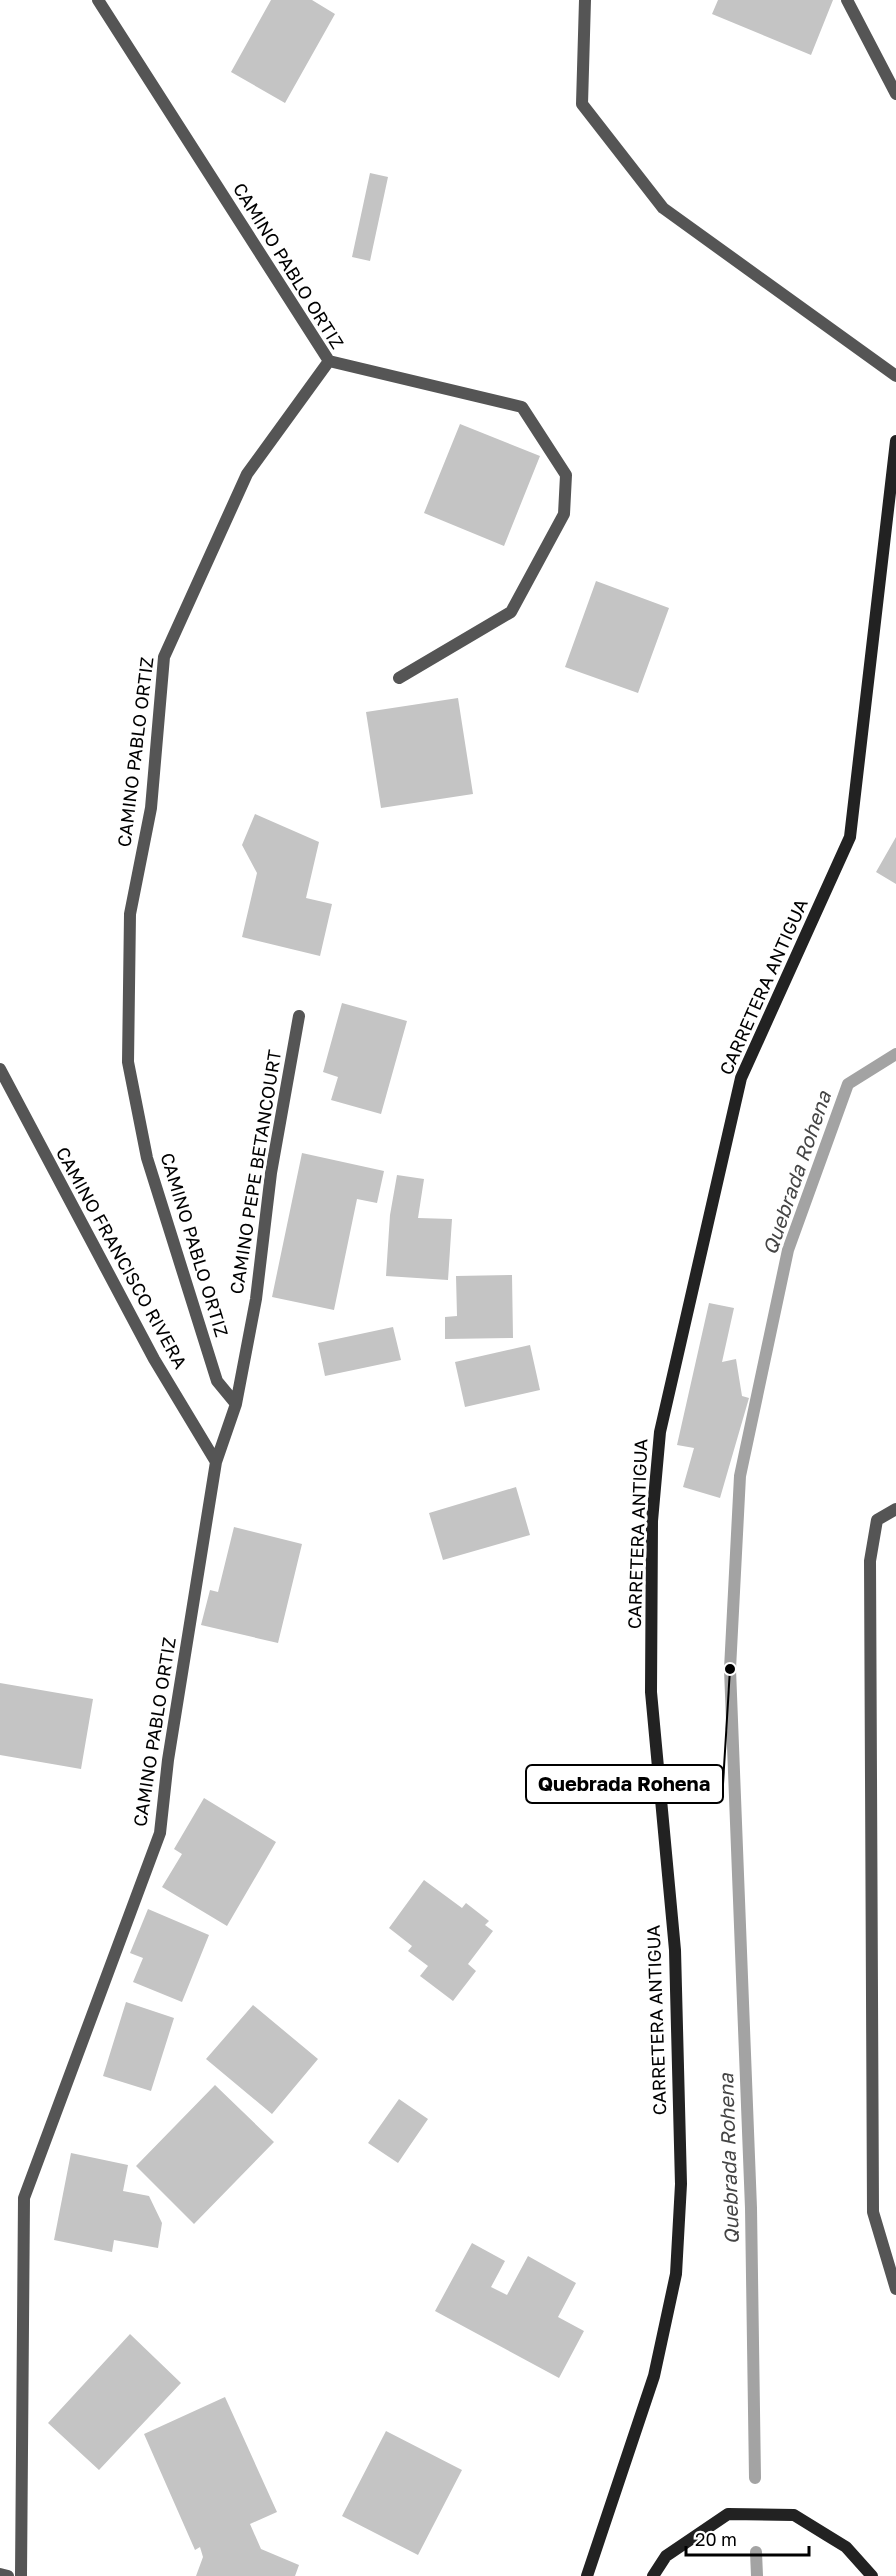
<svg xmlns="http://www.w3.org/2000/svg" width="896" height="2576" viewBox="0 0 896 2576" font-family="'Golos Text',sans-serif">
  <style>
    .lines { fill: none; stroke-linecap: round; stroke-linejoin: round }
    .stream { stroke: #a3a3a3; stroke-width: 12 }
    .building { fill: #c4c4c4 }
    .lane { stroke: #555; stroke-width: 12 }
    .street { stroke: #555; stroke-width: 12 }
    .secondary { stroke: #222; stroke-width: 12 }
    .labels { text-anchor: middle; stroke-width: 6; stroke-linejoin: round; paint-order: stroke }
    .street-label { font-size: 18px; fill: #000; stroke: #fff }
    .water-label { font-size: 20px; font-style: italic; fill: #444; stroke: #fff }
    .leader { fill: none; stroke: #000; stroke-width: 2 }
    .callout-dot { fill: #000; stroke: #fff; stroke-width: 2 }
    .callout { fill: #fff; stroke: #000; stroke-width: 2 }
    .callout-label { font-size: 20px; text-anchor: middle; font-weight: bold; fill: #000 }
  </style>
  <rect width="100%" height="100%" fill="#fff"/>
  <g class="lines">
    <path class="stream" d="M755,2478L751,2208L730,1669L740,1476L788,1250L848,1084L896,1054
      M756,2552L757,2576"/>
  </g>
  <path class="building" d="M271,0H312L335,14L285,103L231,72Z
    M718,0H833L811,55L712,14Z
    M370,173L388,177L370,261L352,257Z
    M460,424L540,456L504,546L424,513Z
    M596,581L669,608L638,693L565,667Z
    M458,698L473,794L381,808L366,712Z
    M255,814L319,842L306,898L332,904L320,956L242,937L257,873L242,845Z
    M896,837V884L876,872Z
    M342,1003L407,1021L381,1114L331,1100L338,1077L323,1072Z
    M302,1153L384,1171L377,1203L357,1199L334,1310L272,1297Z
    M397,1175L424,1179L418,1218L452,1219L448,1280L386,1276L390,1215Z
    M512,1275L513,1338L445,1339V1317L457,1316L456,1276Z
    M709,1303L734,1308L722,1362L736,1359L742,1396L749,1398L720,1498L683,1487L694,1448L677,1445Z
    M393,1327L401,1360L325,1376L318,1343Z
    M530,1345L540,1390L465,1407L455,1362Z
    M516,1487L530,1535L443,1560L429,1513Z
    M234,1527L302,1544L278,1643L201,1625L210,1590L218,1592Z
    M0,1683L93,1699L81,1769L0,1755Z
    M204,1798L276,1842L227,1926L162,1887L182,1854L174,1849Z
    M424,1880L462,1908L466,1903L489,1921L485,1925L493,1931L468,1964L476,1971L453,2001L420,1976L428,1966L408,1951L412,1946L389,1928Z
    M148,1909L209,1935L182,2002L133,1982L143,1958L130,1953Z
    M126,2002L174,2018L151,2091L103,2076Z
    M253,2005L318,2059L272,2114L206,2059Z
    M215,2085L274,2142L194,2224L136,2166Z
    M399,2099L428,2119L398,2163L368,2143Z
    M71,2153L128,2165L123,2191L149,2196L162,2223L158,2248L114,2240L112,2252L54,2240Z
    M472,2243L505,2261L491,2287L507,2295L528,2256L576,2283L558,2317L584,2331L559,2378L435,2311Z
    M130,2334L181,2383L99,2470L48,2423Z
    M225,2397L277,2512L250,2524L261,2549L299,2565L295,2576H196L203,2557L200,2547L195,2550L144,2434Z
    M386,2431L462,2470L418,2555L342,2516Z"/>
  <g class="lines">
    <path class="lane" d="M585,0L582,104L663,208L896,376
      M896,1509L877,1520L870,1561L873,2212L896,2289"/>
    <path class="street" d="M98,0L329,361
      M847,0L896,94
      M329,361L522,407L566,475L564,514L511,612L399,678
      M0,1069L154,1359L216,1462
      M236,1404L256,1299L271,1173L299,1016
      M0,2574L8,2576
      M21,2576L24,2198L160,1833L168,1760L216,1462L236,1404L217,1381L147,1158L128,1062L130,914L151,808L164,657L247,474L329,361"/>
    <path class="secondary" d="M587,2576L654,2376L676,2274L681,2184L675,1950L651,1692L652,1521L660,1432L741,1078L850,837L896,441
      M653,2576L666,2556L728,2514L794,2515L846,2547L872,2576"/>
  </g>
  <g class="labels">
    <g class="street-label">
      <text transform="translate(288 266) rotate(58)" y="6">CAMINO PABLO ORTIZ</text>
      <text transform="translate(136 752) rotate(-83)" y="6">CAMINO PABLO ORTIZ</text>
      <text transform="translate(764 987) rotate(-66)" y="6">CARRETERA ANTIGUA</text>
      <text transform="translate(256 1172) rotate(-81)" y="6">CAMINO PEPE BETANCOURT</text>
      <text transform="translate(194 1245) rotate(73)" y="6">CAMINO PABLO ORTIZ</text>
      <text transform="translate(121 1258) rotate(61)" y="6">CAMINO FRANCISCO RIVERA</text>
      <text transform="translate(638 1534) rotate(-88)" y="6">CARRETERA ANTIGUA</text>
      <text transform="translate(155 1732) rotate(-81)" y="6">CAMINO PABLO ORTIZ</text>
      <text transform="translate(657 2020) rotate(-92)" y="6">CARRETERA ANTIGUA</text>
    </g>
    <g class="water-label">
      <text transform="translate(797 1173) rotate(-71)" y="7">Quebrada Rohena</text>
      <text transform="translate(729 2159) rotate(-92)" y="7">Quebrada Rohena</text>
    </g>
  </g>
  <path class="leader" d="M730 1669L723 1784"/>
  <circle class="callout-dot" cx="730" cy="1669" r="6"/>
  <rect class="callout" x="526" y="1765" width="197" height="38" rx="6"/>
  <g class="callout-label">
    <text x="624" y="1791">Quebrada Rohena</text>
  </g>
  <path d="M686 2546v9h123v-9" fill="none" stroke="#000000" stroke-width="3"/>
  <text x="695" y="2546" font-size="18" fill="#000000" stroke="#ffffff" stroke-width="4.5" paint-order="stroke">20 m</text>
</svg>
